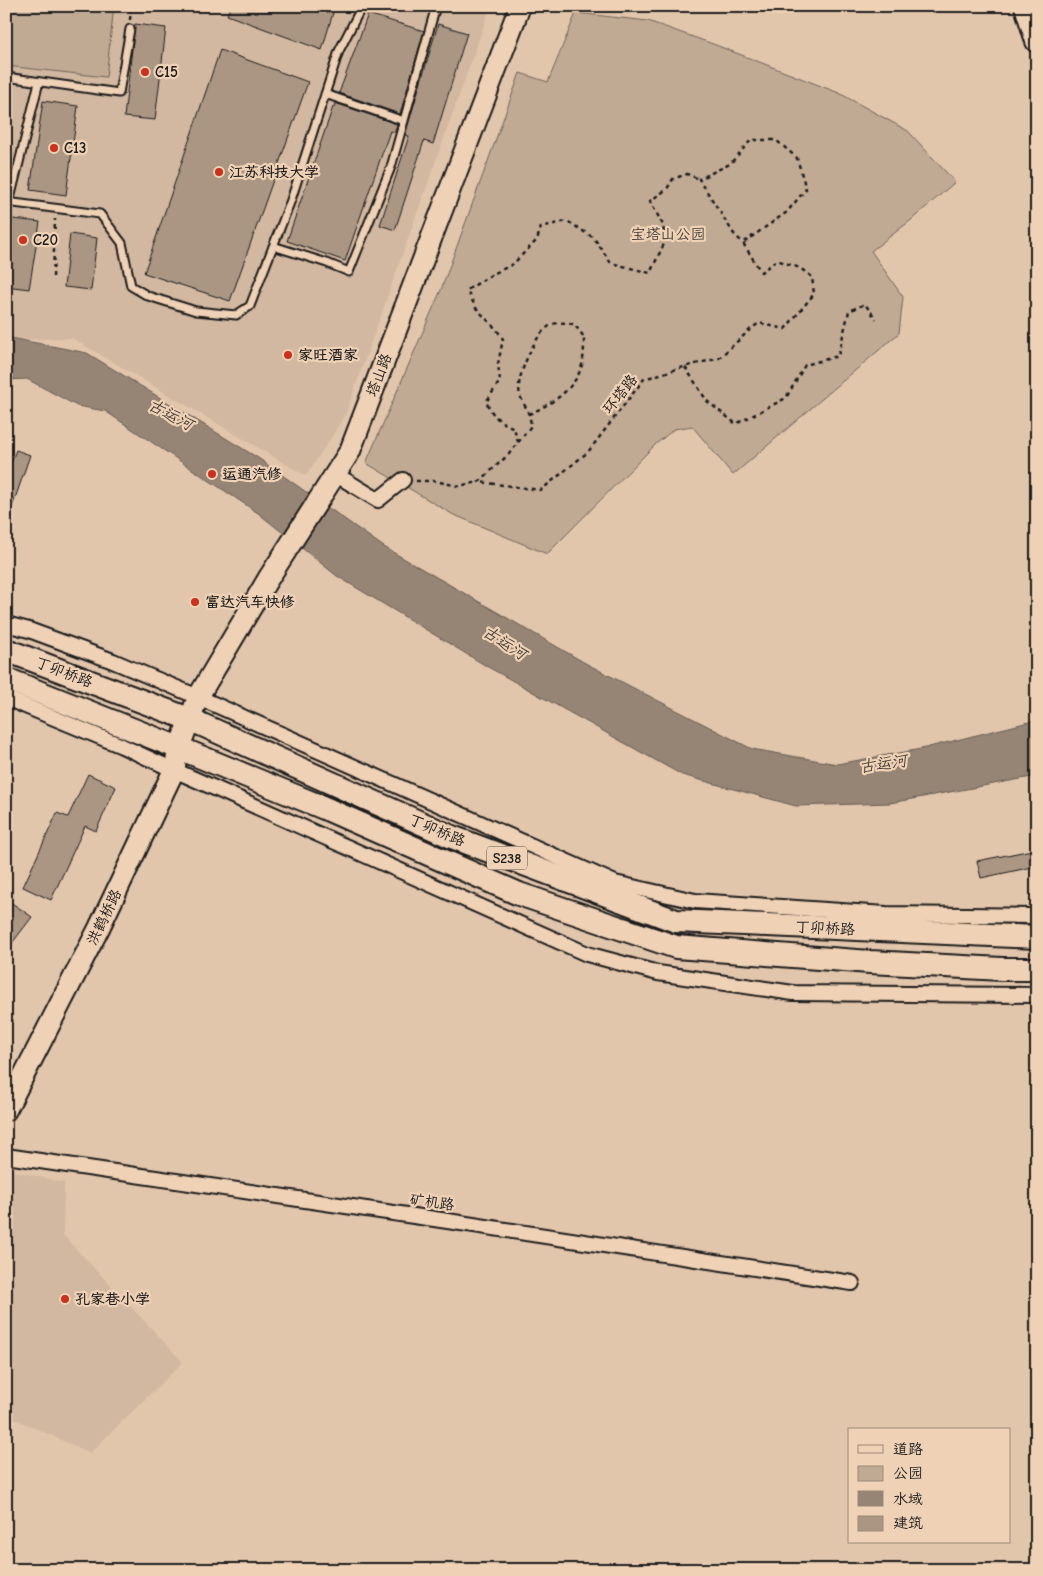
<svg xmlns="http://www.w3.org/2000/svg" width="1043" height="1576" viewBox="0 0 1043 1576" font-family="'Comic Neue','LXGW WenKai TC',sans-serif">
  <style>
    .built { fill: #d2b8a0 }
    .green { fill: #c1aa94; stroke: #6e6358 }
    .water { fill: #968574; stroke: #655b51 }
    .building { fill: #ab9683; stroke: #1c1c1c }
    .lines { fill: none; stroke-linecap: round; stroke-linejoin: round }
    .lane-casing { stroke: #1c1c1c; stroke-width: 11 }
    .street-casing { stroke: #1c1c1c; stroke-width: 18 }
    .secondary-casing { stroke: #1c1c1c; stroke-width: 24 }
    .primary-casing { stroke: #1c1c1c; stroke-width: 26 }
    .path { stroke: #1c1c1c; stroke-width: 2.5; stroke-dasharray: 4 4; stroke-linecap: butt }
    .lane { stroke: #efd1b5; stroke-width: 7 }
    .street { stroke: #efd1b5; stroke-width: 14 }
    .secondary { stroke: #efd1b5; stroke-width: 20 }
    .primary { stroke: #efd1b5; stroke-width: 22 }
    .poi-dot { fill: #c8321e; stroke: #efd1b5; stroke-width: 2 }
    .labels { text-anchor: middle; stroke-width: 4.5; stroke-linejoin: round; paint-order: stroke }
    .shield { fill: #efd1b5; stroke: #5b524a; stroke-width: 1 }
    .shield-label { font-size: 14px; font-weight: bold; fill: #1c1c1c }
    .poi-label { font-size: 15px; font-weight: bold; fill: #1c1c1c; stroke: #efd1b5; text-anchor: start }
    .park-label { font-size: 15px; fill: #45403a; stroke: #efd1b5 }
    .street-label { font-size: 15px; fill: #1c1c1c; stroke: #efd1b5 }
    .water-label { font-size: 16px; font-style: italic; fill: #47413b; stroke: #efd1b5 }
  </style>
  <rect width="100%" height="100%" fill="#e2c6ac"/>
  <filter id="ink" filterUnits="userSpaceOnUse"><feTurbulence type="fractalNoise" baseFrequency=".02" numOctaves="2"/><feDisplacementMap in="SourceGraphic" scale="10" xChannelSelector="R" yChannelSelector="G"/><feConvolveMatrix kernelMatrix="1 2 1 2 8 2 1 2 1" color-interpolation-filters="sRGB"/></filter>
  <g filter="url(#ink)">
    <path class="built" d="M6,6H491L345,416L306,476L72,338L6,340Z
      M7,1169L64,1183L63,1235L183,1362L90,1453L6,1415Z"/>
    <path class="green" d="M6,6H114L106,77L6,66Z
      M576,13L648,21L713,44L839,93L908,131L955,182L910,221L871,251L903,297L899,333L733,475L692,426L674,429L656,444L547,554L452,514L366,463L441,290L520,73L548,82Z"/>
    <path class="water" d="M6,337L87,353L258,458L384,547L587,664L752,749L837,764L921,749L1037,720V776L890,803L796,806L682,775L488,667L337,576L258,513L105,411L77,406L27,379L6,380Z"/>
    <path class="building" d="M231,6H335L322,50L227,15Z
      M368,14L424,31L400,114L339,93Z
      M135,24L166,28L155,120L124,117Z
      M438,24L467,33L433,144L424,141L395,230L380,225L409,136L405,135Z
      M220,50L308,82L230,301L144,273Z
      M43,101L78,106L66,195L30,190Z
      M335,103L397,124L395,132L390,131L345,261L287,241L333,107H334Z
      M13,219L40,222L29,289L6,286V259Z
      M70,234L97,238L91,290L64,287Z
      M16,450L30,455L8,519H6V476Z
      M88,774L116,787L96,831L85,826L51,900L23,887L57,813L68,817Z
      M1037,849V866L981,878L977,861Z
      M6,899L32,917L6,951Z"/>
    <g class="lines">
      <g class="lane-casing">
        <path id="lane" d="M6,77L119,93L130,29
          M325,94L404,121
          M6,202L100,214L122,243L131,286L148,296L196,311L236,315L250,306L255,293L291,200L339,51L362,6
          M9,203L39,82
          M273,246L327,263L349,272L391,167L436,6"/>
      </g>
      <g class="street-casing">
        <path id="street" d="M335,474L378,500L403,480
          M6,624L29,630L113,661L198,697L615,883L695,901L886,914L1037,916
          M6,698L122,746L174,770L587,954L658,973L793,993L1037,995
          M6,1156L441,1220L852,1283"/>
      </g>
      <g class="secondary-casing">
        <path id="secondary" d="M6,1110L99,928L174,770L179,748L198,697L268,579L350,451L520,6"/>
      </g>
      <g class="primary-casing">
        <path id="primary" d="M1026,6L1037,41
          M6,650L189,719L452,837L676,921L1037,937
          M6,679L179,748L329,810L519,894L676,947L870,962L1002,969H1037"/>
      </g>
      <path class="path" d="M130,20L131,6
        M665,240L663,225L650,201L667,189L673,179L687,174L699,179
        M53,277L55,219
        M685,367L707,401L736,424L786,398L805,365L838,356L849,311L865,304L876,319
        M529,414C551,404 575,390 582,365C584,356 584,346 584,337L574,324C565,323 555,321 548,327C536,334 519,372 519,386C519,400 525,403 529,415C530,418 531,423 531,426L509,454L479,482L541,490L588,452L644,379L680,368L719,358L751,329L759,323L785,329L814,294L812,277L800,268L777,260L761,272L743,243L734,234L699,179L730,164L751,140H776L797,158L806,189L787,212L743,243
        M518,442L514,428C498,421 494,417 486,402L500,381L498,364L503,339L497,330L476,308L467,290L491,275L513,264L537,240L541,227L567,221L594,238L611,263L650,273L663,246L665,240L653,239
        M416,481H435L458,486L479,482"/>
      <use href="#lane" class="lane"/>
      <use href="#street" class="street"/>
      <use href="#secondary" class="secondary"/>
      <use href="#primary" class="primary"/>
    </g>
  </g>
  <g class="poi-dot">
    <circle cx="145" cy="72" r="5"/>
    <circle cx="54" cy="148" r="5"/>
    <circle cx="219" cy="172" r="5"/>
    <circle cx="23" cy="240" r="5"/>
    <circle cx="288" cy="355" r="5"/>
    <circle cx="212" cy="474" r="5"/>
    <circle cx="195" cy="602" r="5"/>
    <circle cx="65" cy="1299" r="5"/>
  </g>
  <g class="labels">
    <rect class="shield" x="487" y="846.5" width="40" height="23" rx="4"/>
    <g class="shield-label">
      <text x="507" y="863">S238</text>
    </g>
    <g class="poi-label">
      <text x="155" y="77">C15</text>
      <text x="64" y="153">C13</text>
      <text x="229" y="177">江苏科技大学</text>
      <text x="33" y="245">C20</text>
      <text x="298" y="360">家旺酒家</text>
      <text x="222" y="479">运通汽修</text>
      <text x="205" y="607">富达汽车快修</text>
      <text x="75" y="1304">孔家巷小学</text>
    </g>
    <g class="park-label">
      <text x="668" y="239">宝塔山公园</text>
    </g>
    <g class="street-label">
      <text transform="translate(379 375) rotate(-69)" y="5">塔山路</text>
      <text transform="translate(620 394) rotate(-51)" y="5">环塔路</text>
      <text transform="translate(64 672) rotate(21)" y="5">丁卯桥路</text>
      <text transform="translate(437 830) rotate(23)" y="5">丁卯桥路</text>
      <text transform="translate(104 917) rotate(-64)" y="5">洪鹤桥路</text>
      <text transform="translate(825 928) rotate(3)" y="5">丁卯桥路</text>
      <text transform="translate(432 1202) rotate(8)" y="5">矿机路</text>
    </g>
    <g class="water-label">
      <text transform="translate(171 414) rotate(28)" y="6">古运河</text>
      <text transform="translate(505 642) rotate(33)" y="6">古运河</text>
      <text transform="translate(883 763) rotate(-8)" y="6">古运河</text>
    </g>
  </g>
  <rect width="1043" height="1576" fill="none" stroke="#efd1b5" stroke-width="25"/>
  <rect x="12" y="12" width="1018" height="1551" fill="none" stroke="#1c1c1c" stroke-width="2" filter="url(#ink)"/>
  <rect x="848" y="1428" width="162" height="115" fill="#efd1b5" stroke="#9b8978"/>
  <rect x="858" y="1445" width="25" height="8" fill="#efd1b5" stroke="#9b8978"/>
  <text x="893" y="1454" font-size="15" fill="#1c1c1c">道路</text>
  <rect x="858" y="1466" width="25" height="15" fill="#c1aa94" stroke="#9b8978"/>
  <text x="893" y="1478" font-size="15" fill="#1c1c1c">公园</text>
  <rect x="858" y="1491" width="25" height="15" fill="#968574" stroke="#9b8978"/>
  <text x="893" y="1504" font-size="15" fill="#1c1c1c">水域</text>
  <rect x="858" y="1516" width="25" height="15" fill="#ab9683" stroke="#9b8978"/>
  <text x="893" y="1528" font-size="15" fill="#1c1c1c">建筑</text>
</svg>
